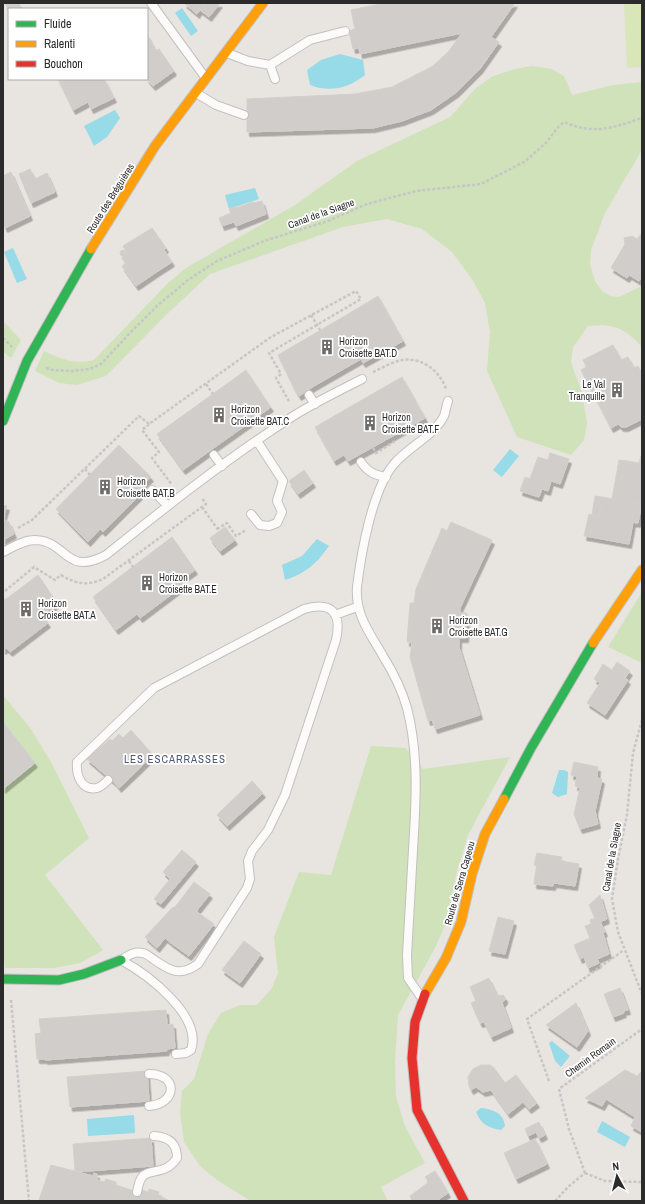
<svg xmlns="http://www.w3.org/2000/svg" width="645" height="1204" viewBox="0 0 645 1204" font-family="'Archivo Narrow',sans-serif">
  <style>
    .green { fill: #cfe2ba }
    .pitch { fill: #d9e6b8 }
    .water { fill: #97dae8 }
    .building { fill: #d0cdca; stroke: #d3d0cc; filter: url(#shadow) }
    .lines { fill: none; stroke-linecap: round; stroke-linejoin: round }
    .lane-casing { stroke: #c2c1c1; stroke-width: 10 }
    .fast-casing { stroke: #c2c1c1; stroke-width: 11 }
    .slow-casing { stroke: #c2c1c1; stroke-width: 11 }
    .jam-casing { stroke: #c2c1c1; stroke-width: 11 }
    .path { stroke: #c6c6c6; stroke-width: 2.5; stroke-dasharray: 3 2; stroke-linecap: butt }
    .lane { stroke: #fcfbfa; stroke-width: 8 }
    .fast { stroke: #30b455; stroke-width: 9 }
    .slow { stroke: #ff9f0a; stroke-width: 9 }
    .jam { stroke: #e5322d; stroke-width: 9 }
    .labels { text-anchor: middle; stroke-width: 3.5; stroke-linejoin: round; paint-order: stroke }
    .street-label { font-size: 10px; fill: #2b2b2b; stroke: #fff }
    .poi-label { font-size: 10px; fill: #2b2b2b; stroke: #fff; text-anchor: start }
    .neighbourhood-label { font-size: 11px; letter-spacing: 1px; fill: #4c597a; stroke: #fff }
  </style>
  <defs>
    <filter id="shadow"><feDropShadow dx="2.5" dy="4.5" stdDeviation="0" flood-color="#0004"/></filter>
  </defs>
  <rect width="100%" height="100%" fill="#e8e4e0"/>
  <path class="green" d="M532,66L552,69L564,76L572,95L613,85L642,82V150L605,213L591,250L590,264L595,281L602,291L610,296L619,297L642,286V347C625,328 613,323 588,326L573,347L571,362L582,393L587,423L584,440L571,455L517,437L487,371L490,332L485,303L472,279L452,252L422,229L387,219L343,227L210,274L166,315L106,376L77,385L59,383L35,371L44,351C61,359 75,365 94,360L168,283L186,268L295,205L357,161L450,117L476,88L493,76L515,69Z
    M3,321L21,340L11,358L3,352Z
    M642,592V663L608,647Z
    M3,695L31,729L52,764L89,838L45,875L103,950L80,963L54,968H5L3,951V789L35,763L3,722Z
    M371,746L406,748L423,769L510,757L468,835L457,871L447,921L435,948L398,1015L395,1062L396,1097L405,1126L425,1163L381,1187L388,1201H251L217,1180L200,1166L184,1142L180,1113L182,1091L194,1079L208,1034L221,1013L240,1005H257L272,988L278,973L274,937L299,872L331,875Z"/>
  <path class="pitch" d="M624,3H642V67L627,68Z"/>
  <path class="water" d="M182,8L198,31L191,36L175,13Z
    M340,54L363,60L365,75C349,88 330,93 310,85L307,70L321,60Z
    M115,110L120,118L107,137L94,146L84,126Z
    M255,188L259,199L229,209L225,195Z
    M13,248L27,279L17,283L4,252Z
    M510,449L519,456L502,477L493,470Z
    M317,539L329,546C317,563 305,574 285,580L282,565L302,556Z
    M559,770H564L568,772L567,794L558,797L552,793Z
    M552,1041L570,1056L561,1067L555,1061L549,1043Z
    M481,1108C492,1109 504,1113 505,1126L501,1130C488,1128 481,1124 476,1112Z
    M134,1115L135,1133L88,1136L87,1119Z
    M602,1121L630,1137L625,1147L597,1132Z"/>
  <path class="building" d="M5,3H19L22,9H9V11Z
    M184,3H205L197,14Z
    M206,3H220L209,17L200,10Z
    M385,3H515L491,37L499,42L480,69L457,92L431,110L402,121L373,128L247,132V99L355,94L392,87L433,66L449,51L462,33L461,28L359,48L351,10Z
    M461,28L462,33L360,54L359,48Z
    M355,29L359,48L353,49L349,31Z
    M147,34L156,51L159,49L174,71L153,86L147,79Z
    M58,79H104L114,98L91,109L88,102L73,110Z
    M30,169L35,179L47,173L55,192L31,203L19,174Z
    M11,172L30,216L5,228L3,223V176Z
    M262,201L266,214L236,226L229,209L236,206V208L253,202L254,203Z
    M231,213L234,222L222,226L219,218Z
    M152,228L166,248L164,250L172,262L158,271L154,264L131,279L122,266L126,263L122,257L127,253L123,246Z
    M642,233V242L637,239Z
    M632,236L642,242L640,259L642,260V277L639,281L629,275L627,278L611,268L625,244L624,238Z
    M120 253a3 3 0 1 1 6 0a3 3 0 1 1-6 0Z
    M154,264L158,271L136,286L131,279Z
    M378,296L403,341L363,363L357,352L372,343L355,310Z
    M355,310L372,343L357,352L361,359L314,386L310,379L294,388L278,355Z
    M613,345L621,360L628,357L634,368L638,366L642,374L640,382L642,396L640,397L642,402V419L626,427H621L618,424L611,428L581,370L587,367L583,360Z
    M246,370L267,402L253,412L256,418L215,447L211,442L188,459L167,427Z
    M402,377L425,418L348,461L344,455L334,461L315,427Z
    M310,379L314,386L299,396L294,388Z
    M267,402L271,407L256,418L253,412Z
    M167,427L188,459L211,442L215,447L183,470L157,434Z
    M119,445L144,470L130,484L136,491L100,529L93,522L81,535L56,509Z
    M550,453L569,459L560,484L551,481L548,491L542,489L539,497L520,491L525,477L530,479L538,457L548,460Z
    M641,456L642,505L617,500L621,476H624L627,461L639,463Z
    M619,460L627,461L624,476H621L617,500L612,499Z
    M144,470L151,477L136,491L130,484Z
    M304,470L313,483L298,494L289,481Z
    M136,491L140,495L103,532L100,529Z
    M595,496L602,497L599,517L592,515Z
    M602,497L641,504L640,513L633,512L631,522H633L629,544L591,537L595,516L599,517Z
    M3,505L7,506L3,518Z
    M633,512L640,513L638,523L631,522Z
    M589,514L595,516L591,537L584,536Z
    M3,521L9,522L14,534L3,540Z
    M93,522L100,529L88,542L81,535Z
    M451,522L492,540L460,608V613H467L466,638H459V647L480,715L435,729L432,720L428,721L410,657L412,642H407L410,603H414L416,589L442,528L447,531Z
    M225,527L235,540L220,551L210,538Z
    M172,537L195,570L181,580L184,585L140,618L137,614L116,630L93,597Z
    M38,575L57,603L42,615L48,623L10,652L6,648L3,650V597L5,600Z
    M617,662L630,671L625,678L628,680L605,715L587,703L600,683L594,679L603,664L612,670Z
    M3,722L35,763L3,789Z
    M131,730L153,755L145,763L140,758L115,783L87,759L110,739L112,741L119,734L123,738Z
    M140,758L145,763L119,788L115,783Z
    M574,762L598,767L597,778L602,779L595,811L598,824L580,829L574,814L580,788L575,786L577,776L571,775Z
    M252,781L263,793L227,826L217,815Z
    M182,850L196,862L161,904L154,899L170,879L163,872Z
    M537,853L562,857L561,861L579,864L575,886L554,883V878L535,875L537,866L534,865Z
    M535,875L554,878L553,886L534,884Z
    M194,882L210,894L171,943L165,938L157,948L145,937L173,907L179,911L183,905L179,902Z
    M600,895L607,919L600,922L598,917L595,918L589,905Z
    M179,902L183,905L179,911L174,908Z
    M196,911L214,924L189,956L171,943Z
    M498,917L514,921L505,954L489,951Z
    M598,917L605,932L603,933L609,954L597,959L599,963L588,968L584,957L580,959L574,945L590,938L585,926L591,924L590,920Z
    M244,941L261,954L240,983L222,970Z
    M489,978L497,996L503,995L505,997V1000L502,1003L511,1028L491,1037L484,1022L480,1023L471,1003L476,1001L470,987Z
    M620,988L628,1010L623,1011L624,1013L613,1017L604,994Z
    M576,1003L588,1031L577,1047L546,1025Z
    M166,1010L167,1025L173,1024L175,1048L166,1049L167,1051L45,1060L46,1059H37L35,1034L41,1033L39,1019Z
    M481,1065H490L494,1068L505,1083L516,1075L537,1103L529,1109L523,1102L508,1114L491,1090L483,1092L476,1087L471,1090L469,1086L468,1077L473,1069Z
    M625,1070L637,1076L642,1071V1132L631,1126L635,1117L606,1099L602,1106L585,1098Z
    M147,1071L149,1101L70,1107L67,1077Z
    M539,1122L545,1135L539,1138L536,1132L528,1136L525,1129Z
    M151,1138L153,1166L75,1172L73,1144Z
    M535,1139L547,1164L516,1179L504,1153Z
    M51,1165L93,1176L94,1173L97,1174V1180L104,1182L106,1179L116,1182V1185L137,1192L141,1193L142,1190L148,1192L149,1189L159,1192L158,1195L170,1201L39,1200Z
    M435,1171L448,1193L439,1199L440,1201H412L410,1196L429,1182L425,1177Z"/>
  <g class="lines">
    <g class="lane-casing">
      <path id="lane" d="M151,3L205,77
        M227,53L248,61L270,65L310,40L345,31
        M270,65L275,79
        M196,93L216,105L244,115
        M309,395L315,404
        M214,455L222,466
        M361,462C368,472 374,475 386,477
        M152,490L168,506
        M251,514L260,525L269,526L277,523L282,512L277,501L283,481L257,441
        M3,552C13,547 24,540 35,540C68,541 65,577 106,555C167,506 229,457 295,415C316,402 339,391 362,379
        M335,615L357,607
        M108,780C105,783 101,787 97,788C81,791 76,775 77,762L154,688L304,609C332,601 342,613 336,640L285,795L268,830L252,851L248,861L250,879L247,888L198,964C180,977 170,971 153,959C150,957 146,953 142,953C134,951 128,956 121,960
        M121,960C147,974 203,1016 191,1050L186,1053L176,1054
        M421,997L408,978L407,955C409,920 411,885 413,850C416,803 419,754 407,708C402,690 393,672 383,656C370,633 355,615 357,587C361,554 372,490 394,464C408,447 434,436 444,416C446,411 446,406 448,401
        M149,1106C177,1104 179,1074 149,1074
        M137,1192C138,1187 139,1181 142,1177C149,1168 165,1176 177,1158C177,1143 169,1137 154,1136"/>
    </g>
    <g class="fast-casing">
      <path id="fast" d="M3,421L27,361L91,249
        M504,799L531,748L593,643
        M3,979L59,980L84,974L121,960"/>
    </g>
    <g class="slow-casing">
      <path id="slow" d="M91,249L155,146L263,3
        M593,643L642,570
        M425,994L446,958L461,922L472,874L485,834L504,799"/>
    </g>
    <g class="jam-casing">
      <path id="jam" d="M425,994L415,1022L412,1058L417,1110L464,1201"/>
    </g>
    <path class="path" d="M311,315L320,330
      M3,338L12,347
      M46,368L53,370L72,371L90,369L101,364L131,332L158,305L188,280L217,261L264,241L328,221L367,204L416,191L481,184L524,162L546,143L559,126L564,122C593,135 613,128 642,118
      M373,372C382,368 392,362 402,360C422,357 440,371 446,389
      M206,384L213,394
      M149,424L142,430L159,452L152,458L172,485
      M373,448L376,453L395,441
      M85,469L90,475
      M202,507L219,531
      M18,528L32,520L139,416L149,424L271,337L356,291L361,299L269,353L281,374L276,378L290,403
      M217,529L227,523L236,536L246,530
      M129,561L133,567
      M5,591L34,567L55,580L61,575C76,584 87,586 103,579L206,504L202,498
      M642,720L633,753L627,815L618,859L612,899L618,932L642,994
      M11,1000L29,1201
      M549,1081L527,1019L624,950
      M585,1173L569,1129L559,1089L642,1029
      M585,1173L605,1181L642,1182
      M555,1201L569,1186L585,1173"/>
    <use href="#lane" class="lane"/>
    <use href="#fast" class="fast"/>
    <use href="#slow" class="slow"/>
    <use href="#jam" class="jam"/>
  </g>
  <defs>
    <g id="building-bare" transform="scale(1.2)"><path d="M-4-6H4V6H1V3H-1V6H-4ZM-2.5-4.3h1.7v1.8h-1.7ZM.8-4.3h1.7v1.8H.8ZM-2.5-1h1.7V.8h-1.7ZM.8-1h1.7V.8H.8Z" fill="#6d6c6a" stroke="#fff" stroke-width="2.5" paint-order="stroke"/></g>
  </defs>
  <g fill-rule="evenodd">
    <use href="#building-bare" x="327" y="347"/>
    <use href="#building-bare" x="617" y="390"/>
    <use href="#building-bare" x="219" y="415"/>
    <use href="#building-bare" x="370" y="423"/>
    <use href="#building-bare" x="105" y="487"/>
    <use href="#building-bare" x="147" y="583"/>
    <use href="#building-bare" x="26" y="609"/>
    <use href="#building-bare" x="437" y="626"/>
  </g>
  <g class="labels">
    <g class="street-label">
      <text transform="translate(110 198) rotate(-58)" y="4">Route des Bréguières</text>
      <text transform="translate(321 213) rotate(-20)" y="4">Canal de la Siagne</text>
      <text transform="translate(611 857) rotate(-80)" y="4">Canal de la Siagne</text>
      <text transform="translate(459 883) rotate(-74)" y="4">Route de Serra Capeou</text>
      <text transform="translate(590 1057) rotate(-36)" y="4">Chemin Romain</text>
    </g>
    <g class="poi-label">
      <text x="339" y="345">Horizon<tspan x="339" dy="12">Croisette BAT.D</tspan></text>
      <text x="605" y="388" text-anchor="end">Le Val<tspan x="605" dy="12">Tranquille</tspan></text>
      <text x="231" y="413">Horizon<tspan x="231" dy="12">Croisette BAT.C</tspan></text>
      <text x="382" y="421">Horizon<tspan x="382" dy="12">Croisette BAT.F</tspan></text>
      <text x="117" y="485">Horizon<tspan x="117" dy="12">Croisette BAT.B</tspan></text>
      <text x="159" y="581">Horizon<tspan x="159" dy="12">Croisette BAT.E</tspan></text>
      <text x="38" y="607">Horizon<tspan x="38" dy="12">Croisette BAT.A</tspan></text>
      <text x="449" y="624">Horizon<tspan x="449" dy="12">Croisette BAT.G</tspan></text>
    </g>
    <g class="neighbourhood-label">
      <text x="175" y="763">LES ESCARRASSES</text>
    </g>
  </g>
  <rect width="645" height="1204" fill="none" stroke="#2b2b2b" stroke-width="8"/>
  <rect x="8" y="8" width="140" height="72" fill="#ffffff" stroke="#aaaaaa"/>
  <rect x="16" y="21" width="20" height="6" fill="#30b455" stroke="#aaaaaa"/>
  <text x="44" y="28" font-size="12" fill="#2b2b2b">Fluide</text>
  <rect x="16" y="41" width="20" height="6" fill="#ff9f0a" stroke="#aaaaaa"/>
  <text x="44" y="48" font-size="12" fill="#2b2b2b">Ralenti</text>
  <rect x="16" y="61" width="20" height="6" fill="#e5322d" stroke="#aaaaaa"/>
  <text x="44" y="68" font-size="12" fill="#2b2b2b">Bouchon</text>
  <g transform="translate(617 1176) rotate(353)" stroke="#ffffff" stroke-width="3" paint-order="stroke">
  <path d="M0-3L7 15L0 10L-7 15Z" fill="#2b2b2b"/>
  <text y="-6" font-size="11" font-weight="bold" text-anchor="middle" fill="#2b2b2b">N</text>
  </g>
</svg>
